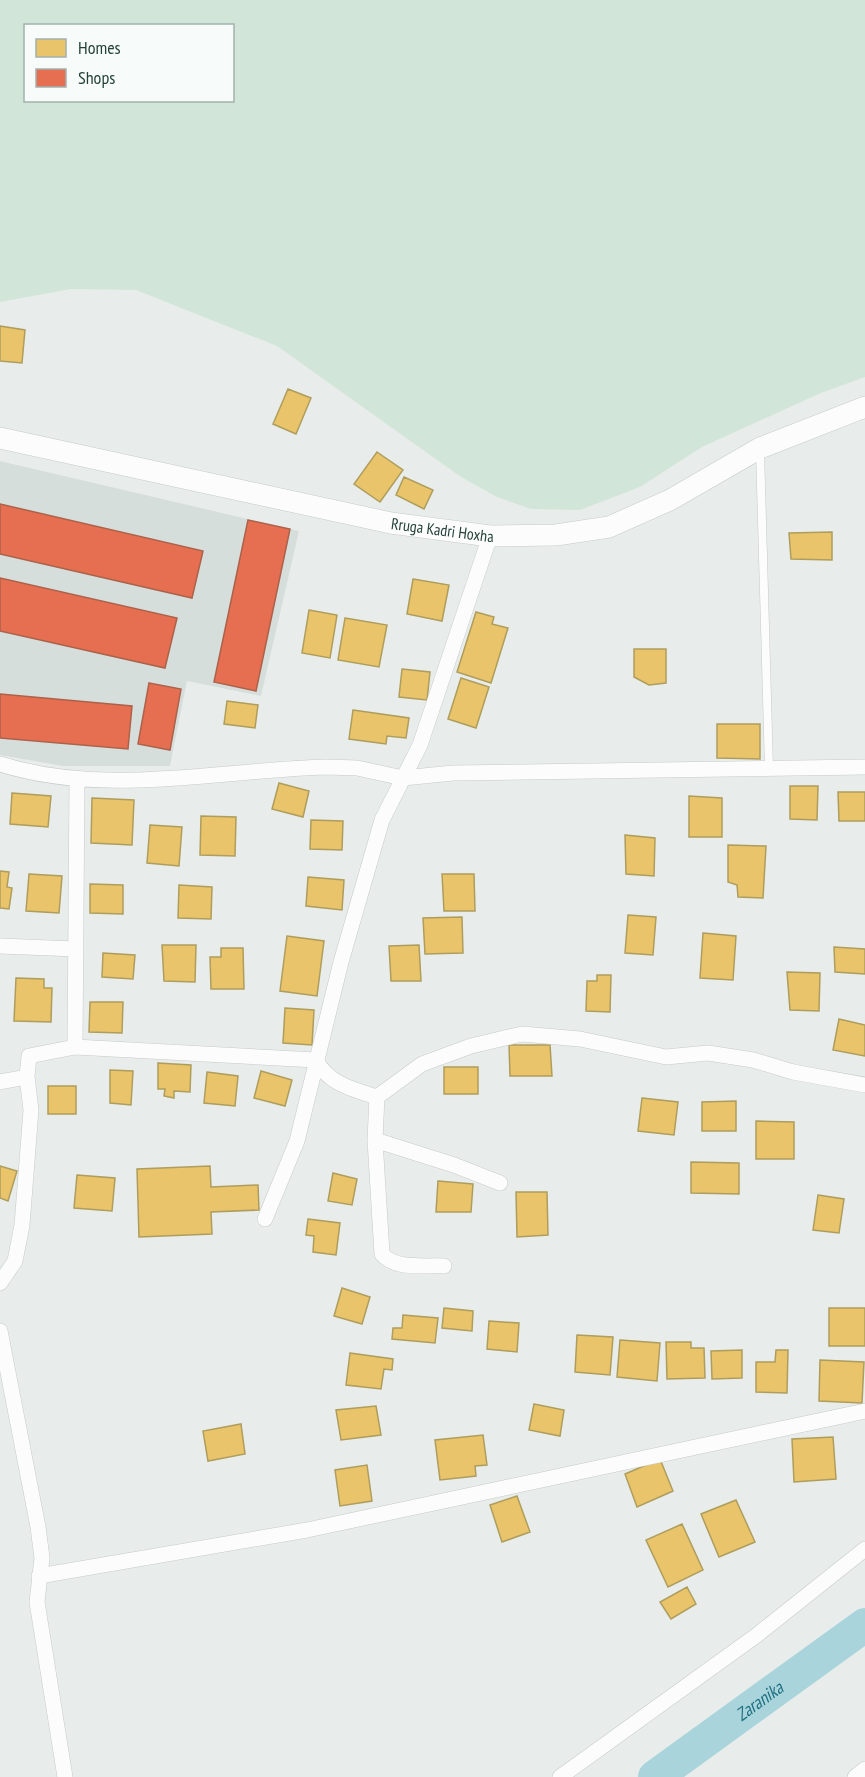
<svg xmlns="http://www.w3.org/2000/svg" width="865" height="1777" viewBox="0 0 865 1777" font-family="'PT Sans Narrow',sans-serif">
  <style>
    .built { fill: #d6dedb }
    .green { fill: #d1e6d8; fill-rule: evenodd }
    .homes { fill: #e9c46a; stroke: #ae9d5c; stroke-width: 1.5 }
    .shops { fill: #e76f51; stroke: #ac624a; stroke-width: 1.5 }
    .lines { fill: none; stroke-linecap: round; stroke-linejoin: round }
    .river { stroke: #a9d4db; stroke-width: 34 }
    .lane-casing { stroke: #c5cac8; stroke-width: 9 }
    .street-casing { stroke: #c5cac8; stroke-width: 16 }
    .secondary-casing { stroke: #c3cbc8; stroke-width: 22 }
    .lane { stroke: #fcfcfc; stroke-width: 8 }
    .street { stroke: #fcfcfc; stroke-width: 15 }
    .secondary { stroke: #fcfcfc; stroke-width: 21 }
    .labels { text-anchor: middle; stroke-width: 6; stroke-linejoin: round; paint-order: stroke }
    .street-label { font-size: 16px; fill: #24423a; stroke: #f7fbf9 }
    .water-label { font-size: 18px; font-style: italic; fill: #1c6f80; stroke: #f7fbf9 }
  </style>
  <rect width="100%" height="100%" fill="#e8edeb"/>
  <path class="built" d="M0,461L299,531L261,696L187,681L170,766H63L0,755Z"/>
  <path class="green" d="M0,0H865V377L821,393L702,447L640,487L580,510L531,509L497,497L461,477L277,346L136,290L71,289L0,302ZM26,26H232V100H26Z"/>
  <path class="homes" d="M0,326L25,330L22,363L0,361Z
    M288,389L311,398L296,434L273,424Z
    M377,452L403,470L380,502L354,484Z
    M404,477L433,490L424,509L396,495Z
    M832,532V560L791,559L789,533Z
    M413,579L449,585L442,621L407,614Z
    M309,610L337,615L330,658L302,653Z
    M476,612L494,617L492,624L508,628L491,683L457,672Z
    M345,618L387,625L379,667L338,660Z
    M634,649H666V683L649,685L634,677Z
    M402,669L430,672L427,700L399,697Z
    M461,678L489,687L476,728L448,719Z
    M227,701L258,705L255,728L224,724Z
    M353,710L409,718L406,738L387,736L386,744L349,739Z
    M717,724H760V759L717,758Z
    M279,783L309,791L303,817L272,809Z
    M790,786H818L817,820L790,819Z
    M838,792H865V821H839Z
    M12,793L51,796L48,827L10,824Z
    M689,796L722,798V837H689Z
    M92,798L134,800L132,845L91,843Z
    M201,816L236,817L235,856L200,855Z
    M311,820L343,821L342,850L310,849Z
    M150,825L182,827L179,866L147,863Z
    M625,835L655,838L654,876L626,874Z
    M728,845L766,846L763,898L738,897L737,885L728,882Z
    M0,871L9,872L7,887L12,888L9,909L0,908Z
    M29,874L62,876L59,913L26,911Z
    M442,874H474L475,911H444Z
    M308,877L344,880L342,910L306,906Z
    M90,884L123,885V914L90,913Z
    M179,885L212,887L211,919L178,918Z
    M628,915L656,917L653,955L625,953Z
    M462,917L463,953L425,954L423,918Z
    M703,933L736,936L733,980L700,978Z
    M287,936L324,941L317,996L280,991Z
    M162,945H196L195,982L164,981Z
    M419,945L421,981H391L389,946Z
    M834,947L865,949V974L835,972Z
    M221,948H243L244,989H211L210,957H221Z
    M103,953L135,955L133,979L102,977Z
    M787,972L820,973L819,1011L790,1010Z
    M597,975H611L610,1012L586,1011L587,981H597Z
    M16,978L44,979V988H52L51,1022L14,1021Z
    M90,1002H123L122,1033L89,1032Z
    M285,1008L314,1010L312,1045L283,1043Z
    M839,1019L865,1025V1056L833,1050Z
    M509,1045H550L552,1076H510Z
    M158,1063L191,1065L190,1092L174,1091V1098L164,1096L165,1089H158Z
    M444,1067H478V1094H444Z
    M110,1070L133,1071L131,1105L110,1103Z
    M261,1071L292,1080L285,1106L254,1098Z
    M207,1072L238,1076L235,1106L204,1103Z
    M48,1086H76V1114H48Z
    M642,1098L678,1102L674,1135L638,1131Z
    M736,1101V1131H702V1102Z
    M756,1121L794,1122V1159H756Z
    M691,1162L739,1163V1194L691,1193Z
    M0,1166L17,1171L8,1201L0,1198Z
    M210,1166L211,1187L258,1185L259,1210L211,1212L212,1234L139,1237L137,1169Z
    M333,1173L357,1179L352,1205L328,1201Z
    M77,1175L115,1178L112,1211L74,1208Z
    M438,1181L473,1184L471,1212H436Z
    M516,1192H547L548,1235L517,1237Z
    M818,1195L844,1199L839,1233L813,1230Z
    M308,1219L340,1223L336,1255L313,1252L314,1236L306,1235Z
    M342,1288L370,1297L362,1324L334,1316Z
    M444,1308L473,1311L472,1331L442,1328Z
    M829,1308H865V1346H829Z
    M403,1315L438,1318L435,1343L392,1339L393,1328H402Z
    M489,1321L519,1323L517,1352L487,1349Z
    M577,1335L613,1337L610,1375L575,1372Z
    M620,1340L660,1343L657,1381L617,1377Z
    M666,1342H691V1348H704L705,1378L667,1379Z
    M742,1350V1378L712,1379L711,1351Z
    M776,1350H788L787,1393L756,1392V1362H775Z
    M350,1353L393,1359L392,1370L384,1369L381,1389L346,1385Z
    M820,1360L864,1362L862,1403L819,1401Z
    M534,1404L564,1410L560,1436L529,1430Z
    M376,1406L381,1435L341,1440L336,1410Z
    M241,1424L245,1454L208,1461L203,1431Z
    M483,1435L487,1465L475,1466L476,1476L440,1480L435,1440Z
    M833,1437L836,1479L794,1482L792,1439Z
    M660,1459L673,1491L637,1507L625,1474Z
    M367,1465L372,1501L340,1506L335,1470Z
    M517,1496L530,1532L502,1542L490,1505Z
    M736,1500L755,1542L719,1557L701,1514Z
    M682,1524L703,1570L668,1587L646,1540Z
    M687,1587L696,1604L671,1619L660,1602Z"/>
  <path class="shops" d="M0,504L203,551L192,598L0,554Z
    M248,520L290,529L256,691L214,682Z
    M0,578L177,618L165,668L0,631Z
    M149,683L181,689L170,750L138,744Z
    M0,694L132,706L128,749L0,738Z"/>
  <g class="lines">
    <path class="river" id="s1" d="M655,1777L865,1625"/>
    <g class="lane-casing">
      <path id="lane" d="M760,450L769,768"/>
    </g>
    <g class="street-casing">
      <path id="street" d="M0,764C104,797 219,770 326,767L357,768L403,778L453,773L865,767
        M0,946L76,949
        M75,1047L77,779
        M0,1082L27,1077
        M375,1140L454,1165L500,1183
        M265,1219L297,1141L341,962L382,820L420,745L490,536
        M444,1266C424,1265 395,1270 382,1254L375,1140L377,1097L422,1064L471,1046L522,1034L580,1039L666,1057L708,1053L753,1060L793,1072L865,1085
        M0,1283L15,1261L22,1225L31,1110L27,1077L29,1056L75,1047L316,1060C327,1083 354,1090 377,1097
        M0,1331L38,1527L42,1558L37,1602L65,1777
        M39,1576L307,1530L865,1411
        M560,1777L757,1635L865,1549
        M855,1777L865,1769"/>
    </g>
    <g class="secondary-casing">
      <g id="secondary">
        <path id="s2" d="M0,438L391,523L490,536L556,535L609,527L670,500L760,448L865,407"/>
      </g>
    </g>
    <use href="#lane" class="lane"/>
    <use href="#street" class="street"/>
    <use href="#secondary" class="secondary"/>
  </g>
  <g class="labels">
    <g class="street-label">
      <text dy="6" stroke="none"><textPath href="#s2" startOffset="452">Rruga Kadri Hoxha</textPath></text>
    </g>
    <g class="water-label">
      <text dy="6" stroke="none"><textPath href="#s1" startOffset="129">Zaranika</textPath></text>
    </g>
  </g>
  <rect x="24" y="24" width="210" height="78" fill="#f7fbf9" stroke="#a3b1ad" stroke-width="1.5"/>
  <rect x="36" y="39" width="30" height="18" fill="#e9c46a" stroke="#a3b1ad" stroke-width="1.5"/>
  <text x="78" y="54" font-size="18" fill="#24423a">Homes</text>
  <rect x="36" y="69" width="30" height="18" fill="#e76f51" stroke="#a3b1ad" stroke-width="1.5"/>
  <text x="78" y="84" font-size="18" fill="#24423a">Shops</text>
</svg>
